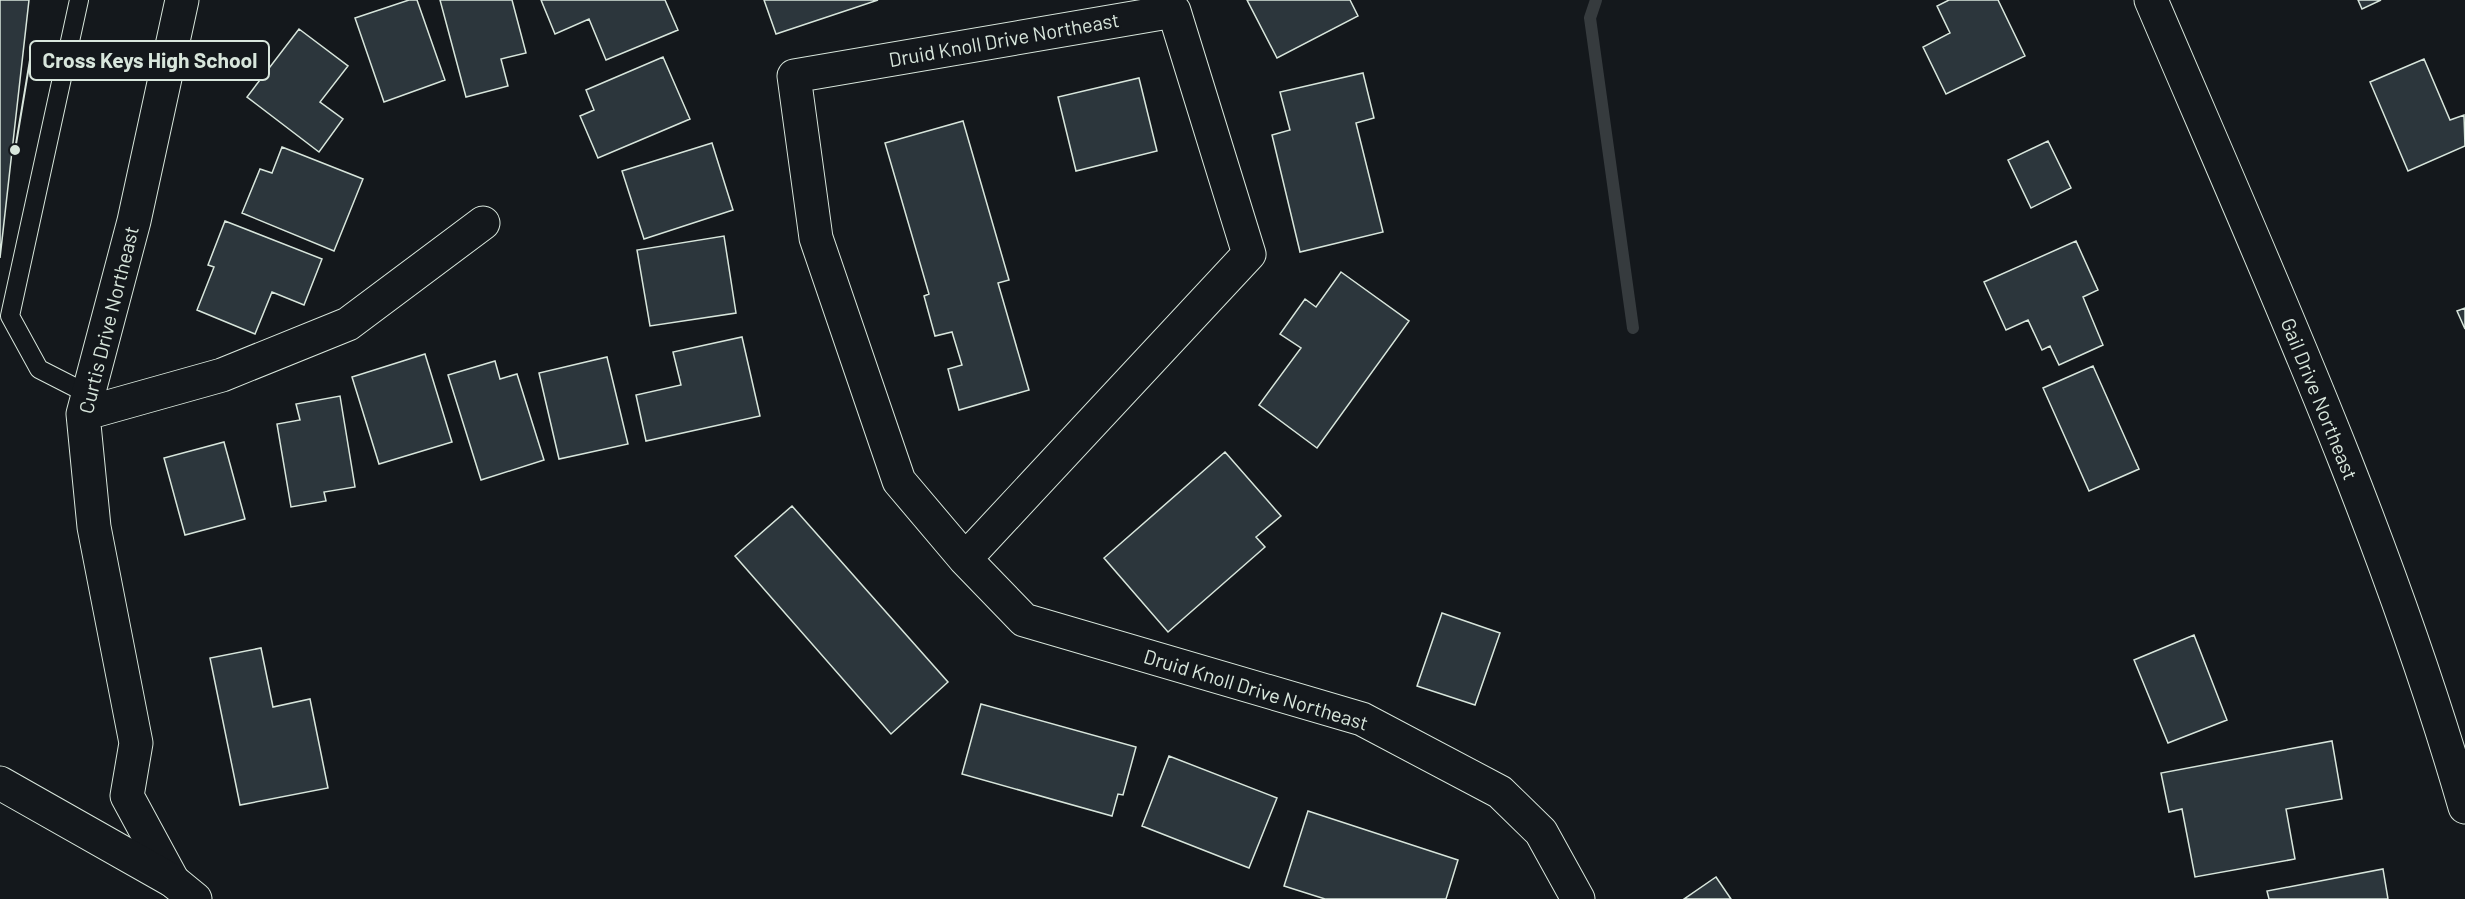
<svg xmlns="http://www.w3.org/2000/svg" width="2465" height="899" viewBox="0 0 2465 899" font-family="Barlow,sans-serif">
  <style>
    .lines { fill: none; stroke-linecap: round; stroke-linejoin: round }
    .stream { stroke: #363b3e; stroke-width: 12 }
    .building { fill: #2c363c; stroke: #d8e6dc; stroke-width: 1.5 }
    .service-casing { stroke: #d8e6dc; stroke-width: 20 }
    .minor-casing { stroke: #d8e6dc; stroke-width: 35 }
    .secondary-casing { stroke: #d8e6dc; stroke-width: 35 }
    .service { stroke: #14181c; stroke-width: 18 }
    .minor { stroke: #14181c; stroke-width: 33 }
    .secondary { stroke: #14181c; stroke-width: 33 }
    .labels { text-anchor: middle; stroke-width: 4.5; stroke-linejoin: round; paint-order: stroke }
    .street-label { font-size: 20px; fill: #d8e6dc; stroke: #14181c }
    .leader { fill: none; stroke: #d8e6dc; stroke-width: 2 }
    .callout-dot { fill: #d8e6dc; stroke: #14181c; stroke-width: 2 }
    .callout { fill: #14181c; stroke: #d8e6dc; stroke-width: 2 }
    .callout-label { font-size: 21px; text-anchor: middle; font-weight: bold; fill: #d8e6dc }
  </style>
  <rect width="100%" height="100%" fill="#14181c"/>
  <g class="lines">
    <path class="stream" d="M1596,0L1590,18L1633,328"/>
  </g>
  <path class="building" d="M0,0H29L0,258Z
    M409,0H417L445,80L384,102L355,18Z
    M440,0H512L526,53L501,59L508,86L466,97Z
    M541,0H665L678,30L606,60L589,19L555,34Z
    M764,0H878L776,34Z
    M1247,0H1350L1358,16L1277,58Z
    M1949,0H1998L2025,56L1946,94L1923,47L1950,33L1937,6Z
    M2358,0H2381L2362,9Z
    M299,29L348,66L320,102L343,119L319,152L247,97Z
    M663,57L690,119L598,158L580,116L594,110L586,90Z
    M2424,59L2450,120L2464,115L2465,146L2408,171L2370,82Z
    M1363,73L1374,118L1356,123L1383,232L1300,252L1272,135L1290,130L1280,92Z
    M1139,78L1157,151L1076,171L1058,97Z
    M963,121L1009,280L998,283L1029,390L959,410L948,369L962,365L952,332L935,336L924,296L929,294L885,143Z
    M2048,141L2071,188L2031,208L2008,160Z
    M712,143L733,210L644,239L622,171Z
    M282,147L363,179L334,251L242,213L260,169L272,173Z
    M225,221L322,259L304,305L272,292L255,334L197,310L214,267L208,265Z
    M724,236L736,313L650,326L637,250Z
    M2076,241L2098,290L2083,297L2103,345L2059,365L2050,346L2042,350L2028,320L2006,330L1984,282Z
    M1341,272L1409,321L1317,448L1259,405L1301,348L1280,334L1305,299L1316,307Z
    M2465,308V329L2457,311Z
    M742,337L760,416L646,441L636,395L681,385L673,352Z
    M425,354L452,442L379,464L352,377Z
    M607,357L628,444L559,459L539,373Z
    M495,361L500,379L517,374L544,460L481,480L448,375Z
    M2093,366L2139,469L2089,491L2043,388Z
    M340,396L355,487L324,492L326,501L291,507L277,424L300,420L296,404Z
    M224,442L245,519L185,535L164,458Z
    M1225,452L1281,516L1256,537L1265,547L1168,632L1104,558Z
    M792,506L948,682L891,734L735,556Z
    M1442,613L1500,633L1475,705L1417,686Z
    M2194,635L2227,720L2168,743L2134,660Z
    M261,648L273,707L310,699L328,788L240,805L210,658Z
    M981,704L1136,747L1123,795L1118,794L1112,816L962,774Z
    M2332,741L2342,799L2286,809L2295,859L2195,877L2182,809L2169,812L2161,773Z
    M1169,756L1277,798L1249,868L1142,826Z
    M1308,811L1458,860L1446,899H1325L1284,886Z
    M2383,869L2388,899H2269L2267,891Z
    M1716,877L1731,899H1684Z"/>
  <g class="lines">
    <g class="service-casing">
      <path id="service" d="M79,0L10,316L39,369L88,394"/>
    </g>
    <g class="minor-casing">
      <path id="minor" d="M2151,0C2264,265 2385,529 2465,807
        M1174,11L1249,254L965,559L899,481L816,238L794,76Z
        M83,414L222,375L348,324L483,223
        M965,559L1024,620L1362,719L1500,792L1541,832L1578,899
        M173,881L127,796L136,743L94,527L83,414L134,221L182,0"/>
    </g>
    <g class="secondary-casing">
      <path id="secondary" d="M0,783L173,881L195,899"/>
    </g>
    <use href="#service" class="service"/>
    <use href="#minor" class="minor"/>
    <use href="#secondary" class="secondary"/>
  </g>
  <g class="labels">
    <g class="street-label">
      <text transform="translate(1004 40) rotate(-10)" y="7">Druid Knoll Drive Northeast</text>
      <text transform="translate(109 320) rotate(-76)" y="7">Curtis Drive Northeast</text>
      <text transform="translate(2319 399) rotate(68)" y="7">Gail Drive Northeast</text>
      <text transform="translate(1256 690) rotate(17)" y="7">Druid Knoll Drive Northeast</text>
    </g>
  </g>
  <path class="leader" d="M15 150L30 60"/>
  <circle class="callout-dot" cx="15" cy="150" r="6"/>
  <rect class="callout" x="30" y="41" width="239" height="39" rx="6"/>
  <g class="callout-label">
    <text x="150" y="68">Cross Keys High School</text>
  </g>
</svg>
